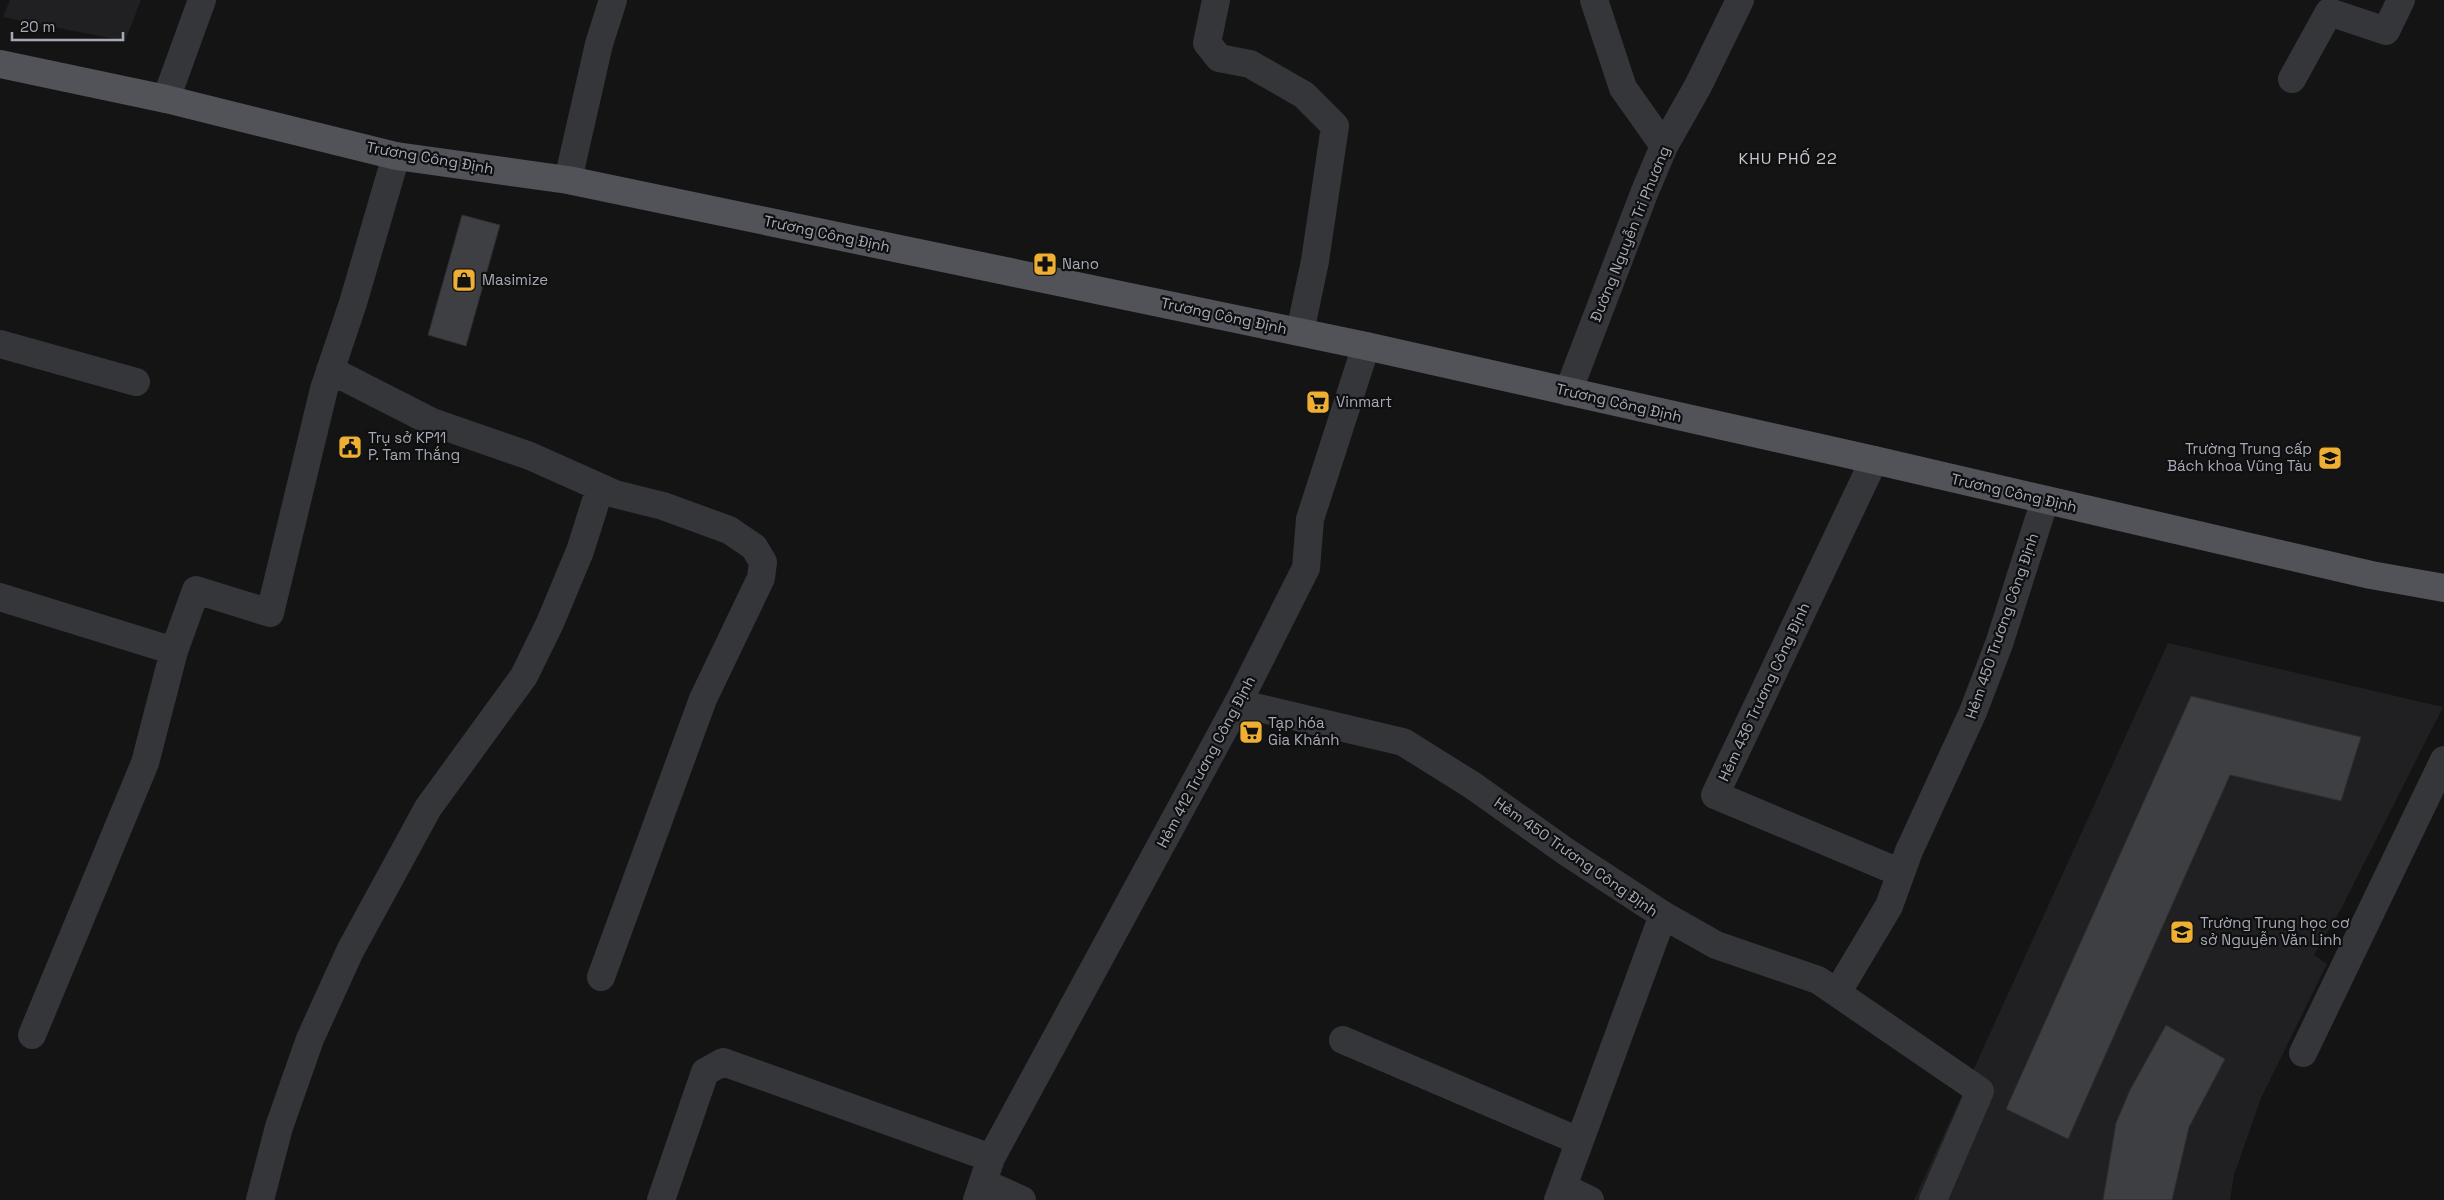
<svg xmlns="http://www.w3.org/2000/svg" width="2444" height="1200" viewBox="0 0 2444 1200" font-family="'Space Grotesk',sans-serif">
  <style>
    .built { fill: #202022 }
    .building { fill: #3e3f42; stroke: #2e2e31 }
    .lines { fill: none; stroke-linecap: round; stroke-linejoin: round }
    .minor { stroke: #35363a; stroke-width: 28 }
    .major { stroke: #515359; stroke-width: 28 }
    .labels { text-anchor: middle; stroke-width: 4.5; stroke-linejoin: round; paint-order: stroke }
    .street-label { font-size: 15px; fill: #a6aab6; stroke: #0f0f10 }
    .poi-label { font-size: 15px; fill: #a6aab6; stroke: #0f0f10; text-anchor: start }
    .neighbourhood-label { font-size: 16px; letter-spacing: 1px; fill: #c6c9d2; stroke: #0f0f10 }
  </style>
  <rect width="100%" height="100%" fill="#141415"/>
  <path class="built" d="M10,0H141L125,41L3,17Z
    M2168,643L2443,707L2341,909L2314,955L2327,964L2261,1098L2234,1175L2230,1200H1914Z"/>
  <path class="building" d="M462,215L500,225L466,346L428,335Z
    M2191,696L2361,737L2341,801L2230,775L2068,1139L2006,1109Z
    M2166,1025L2225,1059L2189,1127L2172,1200H2103L2116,1123L2130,1090Z"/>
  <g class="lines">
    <path class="minor" d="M1216,0L1207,43L1219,58L1250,64L1304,95L1335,126L1315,261L1300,332
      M1594,0L1623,88L1664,146
      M2292,79L2329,12L2386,31L2401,0
      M166,99L202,0
      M568,180L599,44L613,0
      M0,344L136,382
      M330,370L432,422L530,456L615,494L663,506L729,530L754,547L763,562L761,578L703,699L601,977
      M1568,392L1645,191L1664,146L1698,86L1740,0
      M1874,460L1715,795L1901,873
      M0,597L174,651
      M1238,703L1403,742L1472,785L1565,851L1663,915L1716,945L1818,980L1980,1091L1933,1200
      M1837,993L1889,906L1909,851L1973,712L1999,644L2045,500
      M32,1035L145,763L174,651L196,590L270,613L324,389L353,303L396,156
      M1343,1040L1579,1141
      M2303,1053L2444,760
      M984,1183L1022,1200
      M1563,1187L1590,1200
      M260,1200L279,1127L310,1039L350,951L428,808L524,676L550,623L580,551L600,488
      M661,1200L705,1072L723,1062L991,1158
      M977,1200L991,1158L1238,703L1306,568L1310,519L1366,346
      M1558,1200L1663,915"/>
    <path class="major" d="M0,64L166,99L396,156L568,180L1366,346L1874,460L2371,575L2444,588"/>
  </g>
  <defs>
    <g id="pharmacy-square" transform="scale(1.25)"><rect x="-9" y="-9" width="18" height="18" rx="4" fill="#eeaf33" stroke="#0f0f10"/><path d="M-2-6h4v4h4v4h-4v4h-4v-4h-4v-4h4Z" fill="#111"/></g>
    <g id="shop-square" transform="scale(1.25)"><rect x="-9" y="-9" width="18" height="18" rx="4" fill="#eeaf33" stroke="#0f0f10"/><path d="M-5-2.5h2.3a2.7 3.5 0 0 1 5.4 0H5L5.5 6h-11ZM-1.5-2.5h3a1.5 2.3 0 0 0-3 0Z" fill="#111"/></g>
    <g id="supermarket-square" transform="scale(1.25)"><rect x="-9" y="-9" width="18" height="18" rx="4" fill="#eeaf33" stroke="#0f0f10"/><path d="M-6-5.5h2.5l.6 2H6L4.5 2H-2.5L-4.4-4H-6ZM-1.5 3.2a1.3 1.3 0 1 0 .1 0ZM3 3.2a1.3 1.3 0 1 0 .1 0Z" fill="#111"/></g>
    <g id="civic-square" transform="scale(1.25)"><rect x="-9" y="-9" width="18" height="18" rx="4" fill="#eeaf33" stroke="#0f0f10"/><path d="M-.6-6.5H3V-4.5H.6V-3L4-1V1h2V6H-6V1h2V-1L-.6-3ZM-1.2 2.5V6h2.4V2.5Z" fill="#111"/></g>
    <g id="university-square" transform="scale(1.25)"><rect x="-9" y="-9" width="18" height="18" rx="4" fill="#eeaf33" stroke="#0f0f10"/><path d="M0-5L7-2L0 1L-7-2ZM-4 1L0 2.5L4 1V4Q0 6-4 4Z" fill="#111"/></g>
    <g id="school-square" transform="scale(1.25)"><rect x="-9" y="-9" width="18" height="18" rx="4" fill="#eeaf33" stroke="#0f0f10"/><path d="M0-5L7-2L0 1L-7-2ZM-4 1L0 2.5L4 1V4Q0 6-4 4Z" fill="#111"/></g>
  </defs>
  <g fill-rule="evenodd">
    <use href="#pharmacy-square" x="1045" y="264"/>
    <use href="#shop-square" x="464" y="280"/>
    <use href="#supermarket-square" x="1318" y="402"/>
    <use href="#civic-square" x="350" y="447"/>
    <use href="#university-square" x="2330" y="458"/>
    <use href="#supermarket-square" x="1251" y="732"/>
    <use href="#school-square" x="2182" y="932"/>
  </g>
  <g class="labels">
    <g class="street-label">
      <text transform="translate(430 158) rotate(10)" y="5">Trương Công Định</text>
      <text transform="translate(827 234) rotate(12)" y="5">Trương Công Định</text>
      <text transform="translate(1630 234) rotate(-68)" y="5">Đường Nguyễn Tri Phương</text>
      <text transform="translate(1224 316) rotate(12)" y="5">Trương Công Định</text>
      <text transform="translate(1619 403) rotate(13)" y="5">Trương Công Định</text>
      <text transform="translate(2014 493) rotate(13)" y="5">Trương Công Định</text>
      <text transform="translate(2002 626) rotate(-71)" y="5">Hẻm 450 Trương Công Định</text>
      <text transform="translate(1764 692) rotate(-65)" y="5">Hẻm 436 Trương Công Định</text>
      <text transform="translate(1206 762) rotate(-62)" y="5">Hẻm 412 Trương Công Định</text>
      <text transform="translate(1576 857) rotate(35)" y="5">Hẻm 450 Trương Công Định</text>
    </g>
    <g class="poi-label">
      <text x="1062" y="269">Nano</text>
      <text x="482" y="285">Masimize</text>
      <text x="1336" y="407">Vinmart</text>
      <text x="368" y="443">Trụ sở KP11<tspan x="368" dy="17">P. Tam Thắng</tspan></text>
      <text x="2312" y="454" text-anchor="end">Trường Trung cấp<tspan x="2312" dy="17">Bách khoa Vũng Tàu</tspan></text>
      <text x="1268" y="728">Tạp hóa<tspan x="1268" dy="17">Gia Khánh</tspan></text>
      <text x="2200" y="928">Trường Trung học cơ<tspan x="2200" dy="17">sở Nguyễn Văn Linh</tspan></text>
    </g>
    <g class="neighbourhood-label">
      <text x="1788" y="164">KHU PHỐ 22</text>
    </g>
  </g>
  <path d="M12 32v8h111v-8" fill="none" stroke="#a6aab6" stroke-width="2.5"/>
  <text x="20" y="32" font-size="15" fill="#a6aab6" stroke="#0f0f10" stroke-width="4" paint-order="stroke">20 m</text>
</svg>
